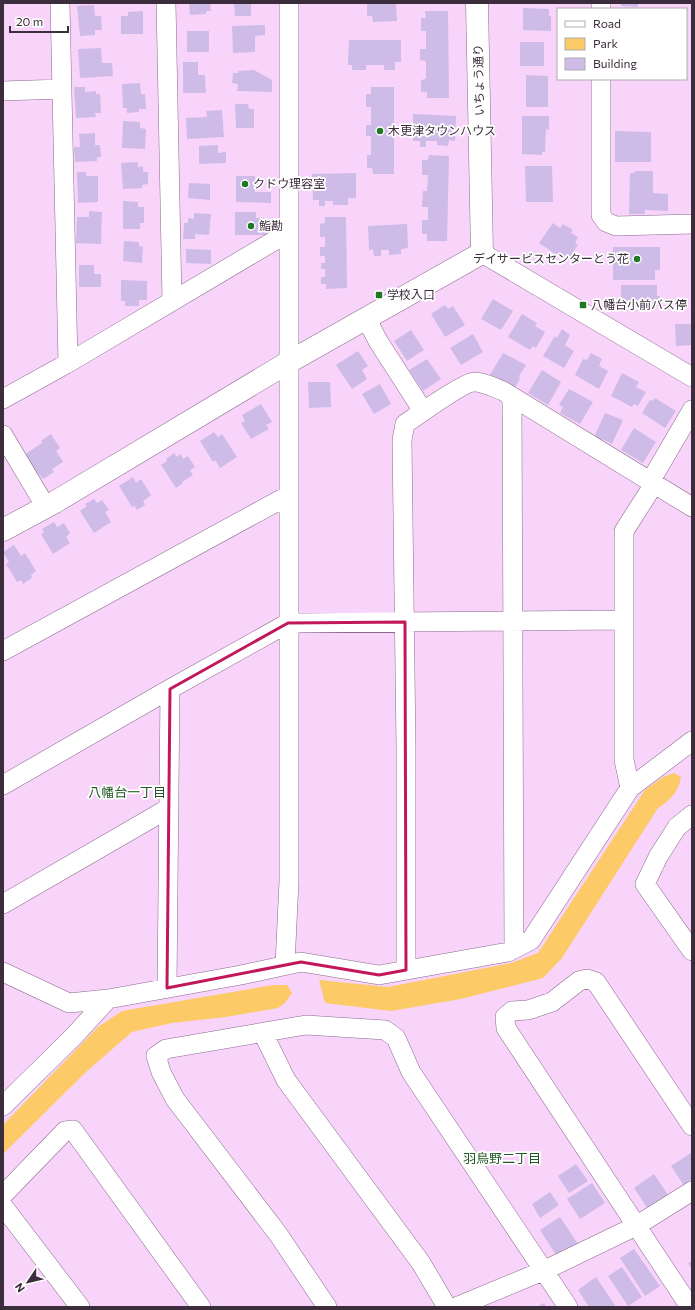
<svg xmlns="http://www.w3.org/2000/svg" width="695" height="1310" viewBox="0 0 695 1310" font-family="Commissioner,'Noto Sans JP',sans-serif">
  <style>
    .green { fill: #fccb67 }
    .building { fill: #cebbe8 }
    .lines { fill: none; stroke-linecap: round; stroke-linejoin: round }
    .street-casing { stroke: #8a6a8c; stroke-width: 20 }
    .secondary-casing { stroke: #8a6a8c; stroke-width: 23 }
    .street { stroke: #fff; stroke-width: 19 }
    .secondary { stroke: #fff; stroke-width: 22 }
    .marked { fill: none; stroke: #c2185b; stroke-width: 3; stroke-linejoin: round }
    .poi-dot { fill: #207825; stroke: #fff; stroke-width: 1.5 }
    .labels { text-anchor: middle; stroke-width: 3.5; stroke-linejoin: round; paint-order: stroke }
    .street-label { font-size: 12px; fill: #3b2d3c; stroke: #fff }
    .poi-label { font-size: 12px; fill: #3b2d3c; stroke: #fff; text-anchor: start }
    .neighbourhood-label { font-size: 13px; fill: #235824; stroke: #fff }
  </style>
  <rect width="100%" height="100%" fill="#f8d4fb"/>
  <path class="green" d="M674,773L681,777C679,791 670,801 658,808L562,958L543,978L461,999L391,1011L325,1003L319,980L388,987L511,963L538,953L645,790L663,777Z
    M273,985H287L292,993L285,1003L278,1008L226,1017L172,1023L132,1032L86,1072L3,1154V1125L98,1027L122,1011Z"/>
  <path class="building" d="M189,3H210L211,11H206V14L190,15Z
    M234,3H251V16H235Z
    M367,3H396L397,21L373,22L372,16H367Z
    M621,3H638V7L621,6Z
    M94,5L95,16H101L102,30H95V35L80,36L77,6Z
    M523,8L549,9V16H551V31L523,30Z
    M143,11V34H121V16H128V12Z
    M425,11H448L449,98H427V92H421V80L426,79V61L420,60V49H426V31H421V18H426Z
    M265,25V35L255,36V52L233,53L232,26Z
    M187,31H209V52H187Z
    M349,40H401V62H395V70H384V65H366V70H352V65H348Z
    M520,42H544V66H520Z
    M101,48L102,63H112L113,76L80,78L78,49Z
    M183,62H198V75H205L206,93H183Z
    M254,70L272,80V92L237,91L238,84L232,83L233,73H238V71Z
    M526,75L548,76V107H526Z
    M140,83L141,94H145L146,109H139V112L127,113V108H123L122,84Z
    M74,87H85V92L96,91V94H100L101,113H95L96,117L76,118Z
    M371,87H394V174H373L372,168H367V155H371V136H366V125H371V107H366V94H371Z
    M235,104H248L249,109H254V128H236Z
    M222,110L224,137L187,139L186,118L207,117L206,111Z
    M413,114L456,116L455,141L449,140L448,146L437,145V141H426V147H420V141H413Z
    M522,116H549V130L546,129L545,152H542V155L522,154Z
    M123,121L140,122V128L146,129L145,149L122,148Z
    M615,131L651,132V162H615Z
    M95,133V145H100L101,157H97V161L75,162L74,147H80L79,134Z
    M218,145V153L226,152V163L199,164V146Z
    M429,155L449,156L447,241H427V234H422V220H428V207H422L423,191H427L428,175H422V160H428Z
    M138,162V167L143,166V172H148V184L142,185V188L123,189L121,163Z
    M525,166H552L553,202H526Z
    M635,171H653V193L668,194V211L645,210V214H629L630,173H634Z
    M77,172H86V176H98V202L78,203Z
    M356,173V198H348V205H333V201H325V206H319V200H313L312,174Z
    M236,176H255V192H271V203L236,202Z
    M189,183L210,184V200L188,198Z
    M123,201L138,202V207H144V223H140V229H123Z
    M89,211L102,212L101,244L76,243L77,217H89Z
    M235,212H256V218H267V235H235Z
    M194,213L211,214L209,235L195,234V239H183L184,223H188V218L194,219Z
    M325,217H346L347,288L326,289V284H321V277H325V269H321V263H325V256H320V247H325V237H320V224L325,223Z
    M553,223L560,228L563,224L573,230L571,233L578,237L575,243L578,245L567,262L539,243Z
    M407,224L408,248L401,249V254L389,255V250H381V256H374L373,249L369,250L368,226Z
    M124,241L139,242V246L143,247L142,263L123,261Z
    M613,247H660V270H655V280H613Z
    M186,249L211,250V264L186,263Z
    M79,265H94V274H101V287H79Z
    M121,280L147,281V300H139V306H125V301H121Z
    M621,285H657V296H660V306H634L633,300H621Z
    M493,299L513,311L501,330L481,319Z
    M445,305L448,309L453,306L465,325L445,337L431,314Z
    M522,314L537,323L535,326L545,332L536,348L533,346L530,350L508,337Z
    M675,324H692V345L676,346Z
    M562,329L570,335L565,345L574,351L564,368L543,356L555,336L557,338Z
    M411,330L424,350L407,361L394,341Z
    M473,334L483,352L461,365L450,348Z
    M358,351L368,366L362,370L367,379L352,389L336,365Z
    M503,353L526,365L519,376L520,379L514,389L490,375Z
    M591,353L602,359L599,366L608,371L599,389L575,375L583,359L587,360Z
    M427,359L441,379L423,391L409,370Z
    M542,370L561,382L548,405L528,393Z
    M622,373L639,382L636,387L646,392L638,406L634,404L632,407L611,396Z
    M308,382H330L331,407L309,408Z
    M380,384L391,404L374,414L362,394Z
    M569,389L593,402L580,424L560,413L563,407L559,405Z
    M655,398L676,411L665,428L642,413L650,400L653,401Z
    M261,404L272,422L266,425L269,429L251,439L241,423L245,421L242,415Z
    M605,413L623,420L612,444L602,439L601,441L594,437Z
    M634,428L656,442L643,463L621,450Z
    M214,432L218,437L222,434L237,457L220,468L215,460L213,462L200,441Z
    M51,434L60,448L56,451L63,462L52,469L54,472L43,479L39,474H38L24,455L42,443L41,441Z
    M174,453L177,457L181,454L183,459L188,456L195,467L190,470L193,475L182,482L183,483L176,488L161,465L167,461L166,459Z
    M133,477L136,483L141,479L151,495L143,501L145,505L137,510L135,506L132,507L119,486Z
    M94,499L97,503L102,500L109,510L105,512L111,522L94,533L80,511L87,506L85,504Z
    M54,522L57,527L64,523L70,533L66,537L70,543L53,554L41,534L44,533L42,529Z
    M14,545L21,556L25,553L36,571L31,575L32,578L23,584L21,580L17,582L6,564L9,562L3,552Z
    M691,1153L692,1155V1187L687,1190L671,1166Z
    M576,1164L588,1181L569,1193L558,1176Z
    M654,1174L670,1198L650,1212L634,1188Z
    M592,1183L605,1203L580,1219L567,1199Z
    M550,1192L559,1205L540,1218L532,1204Z
    M560,1217L578,1244L558,1258L540,1230Z
    M634,1249L660,1286L645,1296L620,1258Z
    M692,1261V1269L688,1263Z
    M622,1267L642,1297L628,1306L608,1276Z
    M596,1277L615,1305L613,1307H589L578,1290Z
    M544,1303L546,1307H537Z"/>
  <g class="lines">
    <g class="street-casing">
      <path id="street" d="M60,3L68,363
        M166,3L172,301
        M601,3V9
        M601,79V215L606,222L616,226L692,224
        M3,91L62,89
        M482,253L692,377
        M366,318L378,341L423,411
        M512,397L514,949
        M3,399L68,363L289,232
        M3,435L46,507
        M650,482L692,410
        M3,651L289,495
        M3,785L170,689L288,623L624,620
        M630,788L624,760V531L654,484
        M692,815L677,827L658,857L645,884L692,951
        M3,904L169,808
        M285,965L289,881V3
        M406,970V747L402,440L405,424C415,417 464,382 474,382C484,382 493,387 503,391L692,507
        M3,972L69,1003L108,999L241,975L301,962L379,975L508,952L531,940L630,788L692,741
        M167,988L170,689
        M263,1033L286,1080L421,1263L447,1307
        M3,1106L74,1036L108,999
        M3,1195L65,1131L73,1130L201,1307
        M3,1206L80,1307
        M327,1307L278,1234L175,1099L161,1072L156,1056L166,1049L306,1025L385,1030L396,1038L411,1072L568,1307
        M456,1307L543,1271L636,1226L692,1191
        M690,1307L506,1028L505,1017L512,1011L528,1010L552,1002L579,981L587,979L596,982L692,1126"/>
    </g>
    <g class="secondary-casing">
      <path id="secondary" d="M3,530L55,502L289,362L482,253L477,3"/>
    </g>
    <use href="#street" class="street"/>
    <use href="#secondary" class="secondary"/>
  </g>
  <path class="marked" d="M405,622L406,970L379,975L301,962L167,988L170,689L288,623Z"/>
  <g class="poi-dot">
    <circle cx="380" cy="131" r="4"/>
    <circle cx="245" cy="184" r="4"/>
    <circle cx="251" cy="226" r="4"/>
    <circle cx="637" cy="259" r="4"/>
    <rect x="375" y="291" width="8" height="8" rx="2"/>
    <rect x="579" y="301" width="8" height="8" rx="2"/>
  </g>
  <g class="labels">
    <g class="street-label">
      <text transform="translate(479 80) rotate(-91)" y="4">いちょう通り</text>
    </g>
    <g class="poi-label">
      <text x="388" y="135">木更津タウンハウス</text>
      <text x="253" y="188">クドウ理容室</text>
      <text x="259" y="230">鮨勘</text>
      <text x="629" y="263" text-anchor="end">デイサービスセンターとう花</text>
      <text x="387" y="299">学校入口</text>
      <text x="591" y="309">八幡台小前バス停</text>
    </g>
    <g class="neighbourhood-label">
      <text x="127" y="797">八幡台一丁目</text>
      <text x="502" y="1163">羽鳥野二丁目</text>
    </g>
  </g>
  <rect width="695" height="1310" fill="none" stroke="#3b2d3c" stroke-width="8"/>
  <rect x="557" y="8" width="130" height="72" fill="#ffffff" stroke="#b1abb1"/>
  <rect x="565" y="21" width="20" height="6" fill="#ffffff" stroke="#b1abb1"/>
  <text x="593" y="28" font-size="12" fill="#3b2d3c">Road</text>
  <rect x="565" y="38" width="20" height="12" fill="#fccb67" stroke="#b1abb1"/>
  <text x="593" y="48" font-size="12" fill="#3b2d3c">Park</text>
  <rect x="565" y="58" width="20" height="12" fill="#cebbe8" stroke="#b1abb1"/>
  <text x="593" y="68" font-size="12" fill="#3b2d3c">Building</text>
  <g transform="translate(28 1282) rotate(235)" stroke="#ffffff" stroke-width="3" paint-order="stroke">
  <path d="M0-3L7 15L0 10L-7 15Z" fill="#3b2d3c"/>
  <text y="-6" font-size="11" font-weight="bold" text-anchor="middle" fill="#3b2d3c">N</text>
  </g>
  <path d="M10 26v6h58v-6" fill="none" stroke="#3b2d3c" stroke-width="2"/>
  <text x="16" y="26" font-size="12" fill="#3b2d3c" stroke="#ffffff" stroke-width="3" paint-order="stroke">20 m</text>
</svg>
